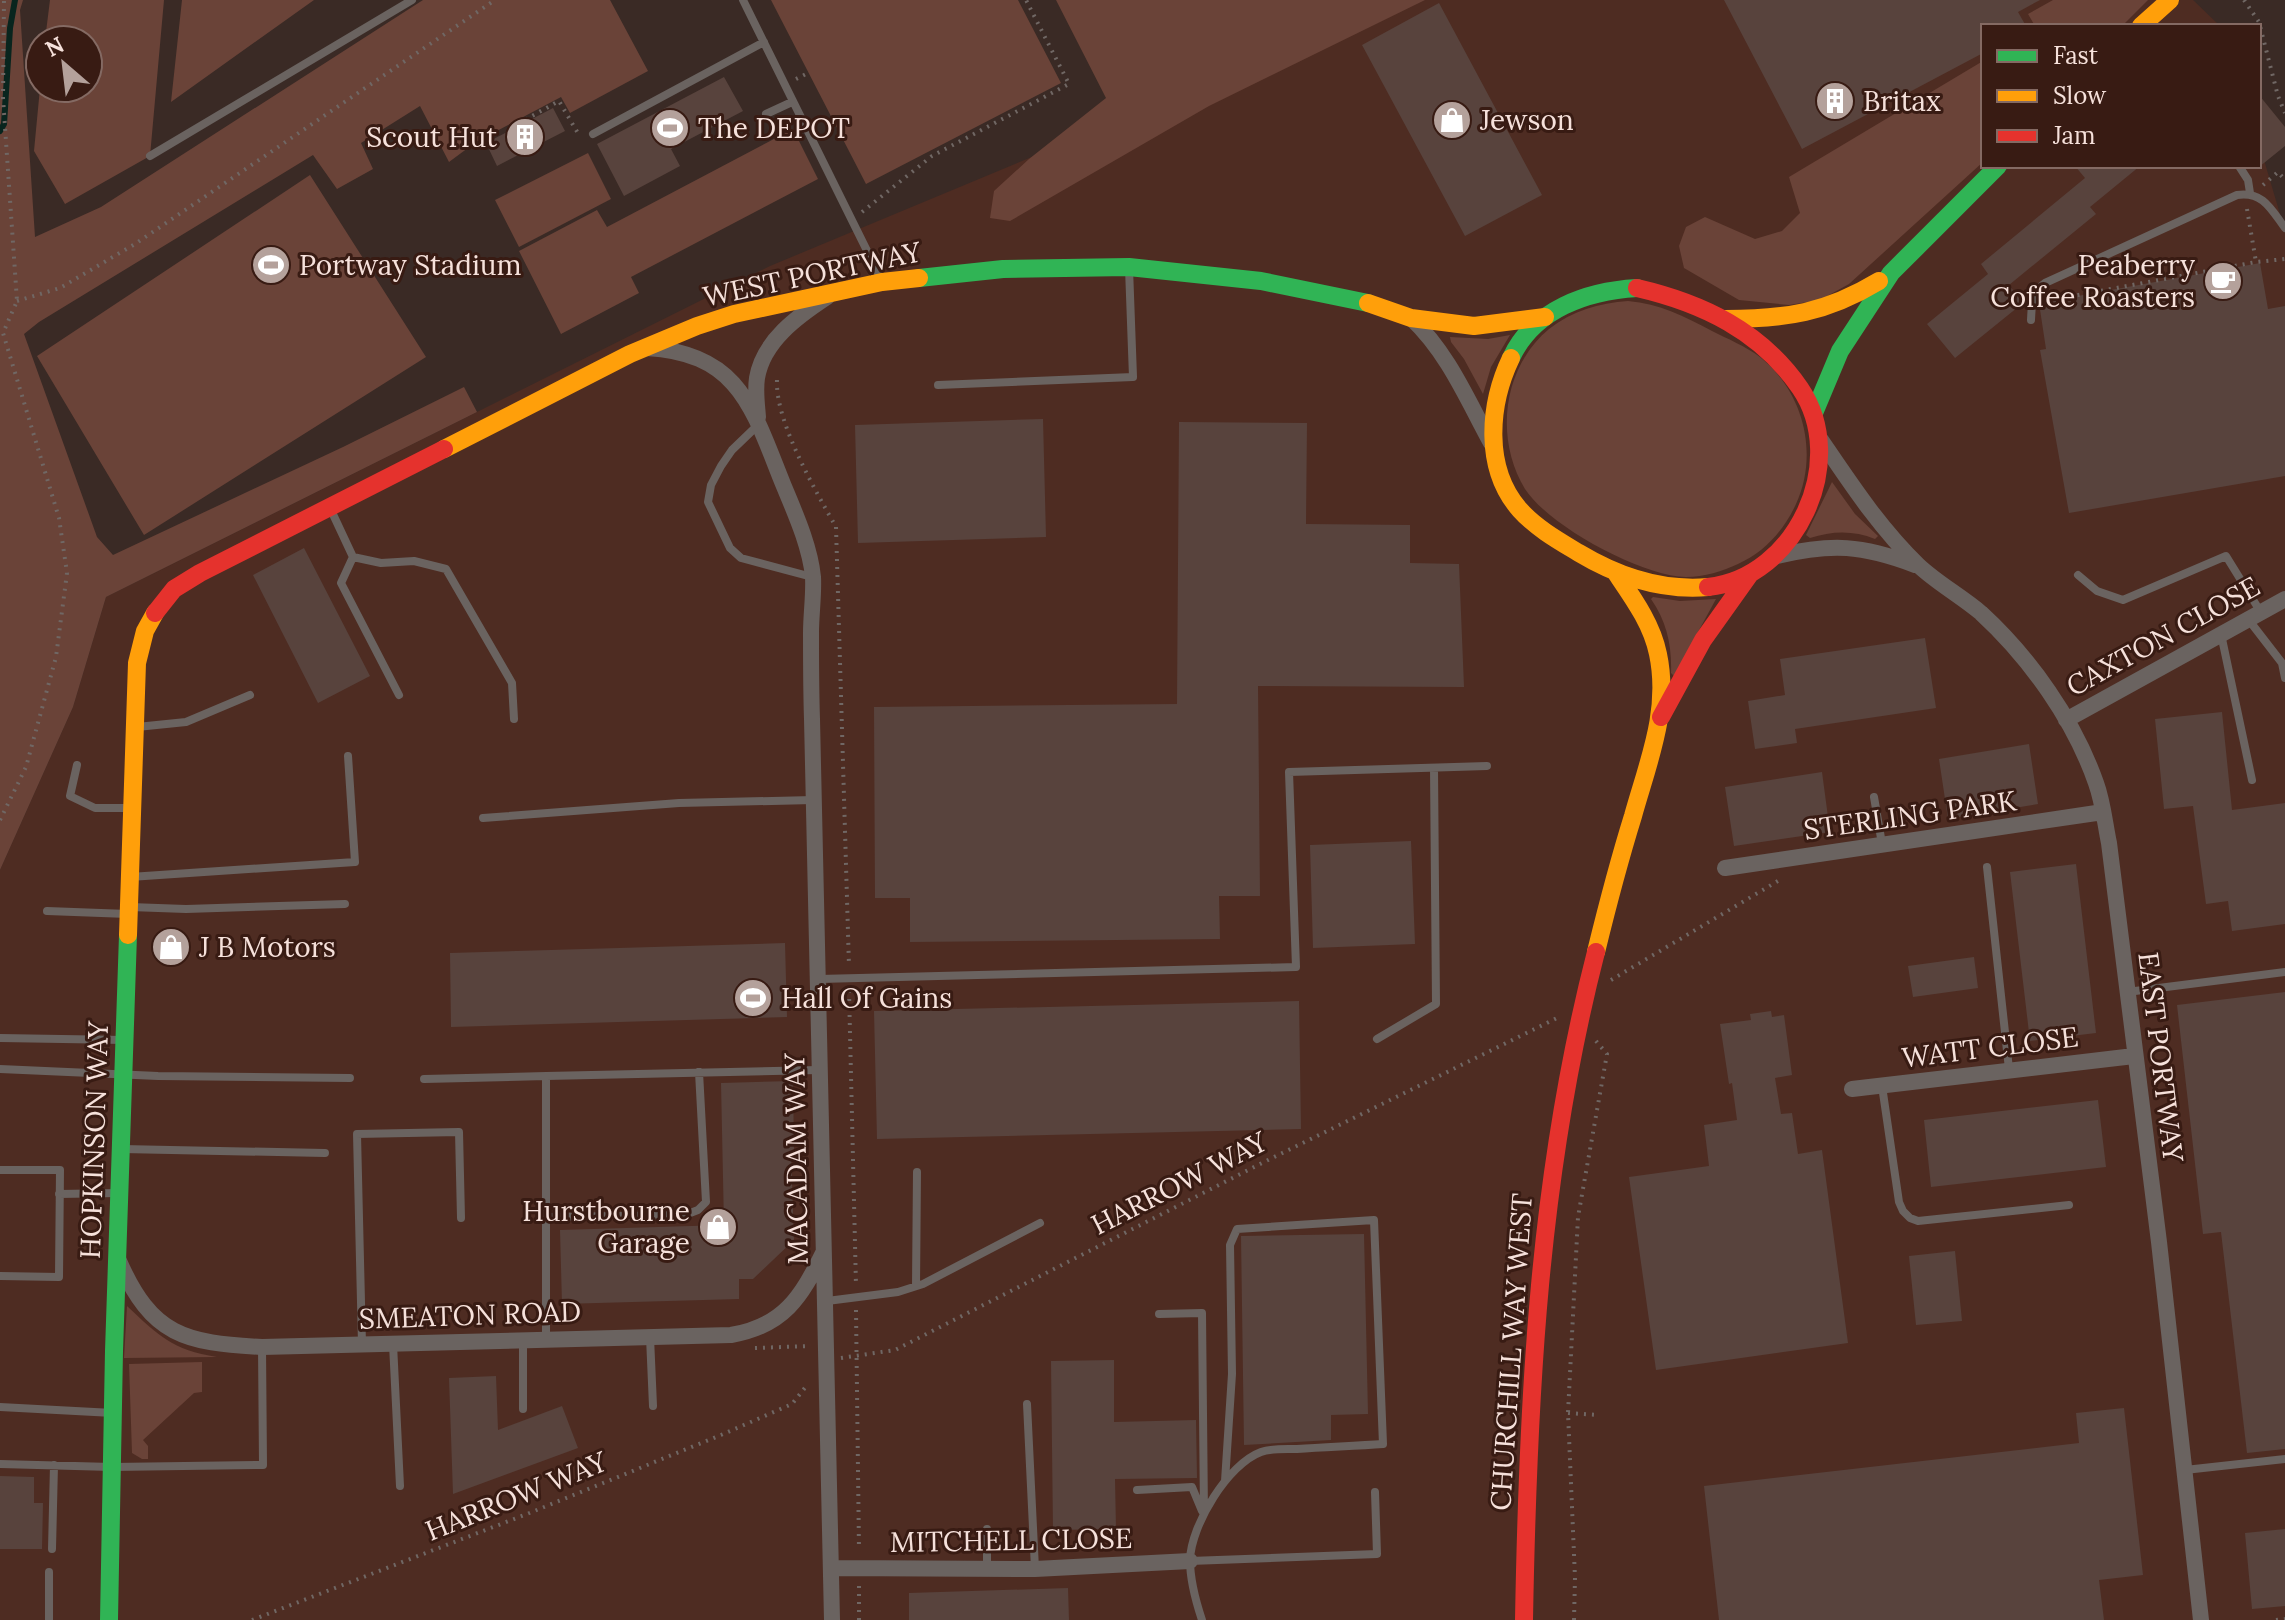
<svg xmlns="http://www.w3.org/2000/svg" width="2285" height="1620" viewBox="0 0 2285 1620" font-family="Lora,serif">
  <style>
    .built { fill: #4e2c22 }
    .green { fill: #6a4338 }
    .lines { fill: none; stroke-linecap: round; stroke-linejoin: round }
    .stream { stroke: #09251e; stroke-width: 6 }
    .building { fill: #58433d }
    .path { stroke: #706764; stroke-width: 4; stroke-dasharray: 2 6; stroke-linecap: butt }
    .lane { stroke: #6a6360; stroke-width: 8 }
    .street { stroke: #6a6360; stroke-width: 16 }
    .fast { stroke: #30b455; stroke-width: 18 }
    .slow { stroke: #ff9f0a; stroke-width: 18 }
    .jam { stroke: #e5322d; stroke-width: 18 }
    .labels { text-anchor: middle; stroke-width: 6; stroke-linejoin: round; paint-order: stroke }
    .poi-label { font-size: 28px; fill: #f6e1db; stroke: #381b13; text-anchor: start }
    .street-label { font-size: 28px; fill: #f6e1db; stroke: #381b13 }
  </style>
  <rect width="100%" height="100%" fill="#3a2a25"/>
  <path class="built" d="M1346,0H2193L2220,26H1983V166H2259V143L2285,231V1620H0V870L73,707L106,597L770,266L1166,101Z"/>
  <path class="green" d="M0,0H23L20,10L35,237L101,207L423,0H610L648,71L570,113L561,97L476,142L449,162L420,106L361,143L373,169L337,189L313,155L39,322L24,334L97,537L113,555L343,447L464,387L477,412L106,597L73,707L0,870Z
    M50,0H164L150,156L65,204L34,151L40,88H88V40H45Z
    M182,0H314L171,102Z
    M771,0H1018L1061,83L866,184Z
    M1056,0H1425L1209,106L1010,221L990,218L994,191L1029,159L1106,98Z
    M2053,0H2148L2122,26H2035L2028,14Z
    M1983,61V162L1849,284L1820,300L1789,305L1739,300L1684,268L1679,246L1686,227L1705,217L1755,239L1782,231L1800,213L1789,177Z
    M793,129L818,179L631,277L639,293L561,334L519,251L597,210L607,227Z
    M588,153L611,199L519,247L495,200Z
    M310,175L426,357L144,535L37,356Z
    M1628,301C1660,304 1684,316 1712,331C1728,339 1745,346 1760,357C1804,392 1819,454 1796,504C1784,530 1765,552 1738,564C1723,571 1704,577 1686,577C1641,576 1549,526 1525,489C1494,438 1503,367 1549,329C1572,311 1599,303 1628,301Z
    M1510,335L1491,367L1483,394L1464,359L1451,342L1450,337L1488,339Z
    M1832,482L1855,514L1878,536L1875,539C1853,530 1832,531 1810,538L1806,535Z
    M1653,597L1680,601L1716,599L1674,676L1671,673C1672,646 1667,622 1651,599Z
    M127,1306C158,1335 172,1350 217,1357L124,1358Z
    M202,1362V1392L194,1393L143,1440L148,1446V1459H142L132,1453L129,1364Z"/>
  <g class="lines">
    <path class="stream" d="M0,131L4,124L10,28L15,0"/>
  </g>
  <path class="building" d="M1724,0H2040L2018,12L2026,26H1983V53L1802,149Z
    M1439,3L1542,195L1465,236L1362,45Z
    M724,77L743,111L671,149L680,166L624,196L597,144Z
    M2259,95L2285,127V146L2259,167Z
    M553,108L565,131L497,166L486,143Z
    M2075,166H2140L2090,207L2096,214L2009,285L2023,303L1955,358L1927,324L1988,274L1981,264L2085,178Z
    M2260,263L2268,309L2285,306V476L2069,513L2040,350L2046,349L2039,303Z
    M1043,419L1046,537L858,543L855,425Z
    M1179,422L1307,423L1306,524L1410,525V563L1459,564L1464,687L1258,686L1260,896H1219L1220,939L910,942V898H875L874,707L1177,704Z
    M304,548L370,676L318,703L253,575Z
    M1925,638L1936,708L1795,729L1797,743L1755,749L1748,701L1785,695L1780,659Z
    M2222,712L2232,810L2285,803V924L2232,931L2228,901L2206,904L2193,806L2164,809L2155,719Z
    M2029,744L2038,804L1948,819L1939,759Z
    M1822,772L1830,832L1734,846L1725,787Z
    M1411,841L1415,944L1313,948L1310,845Z
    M2076,864L2096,1033L2030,1041L2010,872Z
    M785,943L787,1017L451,1027L450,953Z
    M1974,957L1978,988L1913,997L1908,966Z
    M2285,992V1449L2247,1453L2221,1232L2203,1234L2177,1005Z
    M1299,1001L1301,1129L877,1139L874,1011Z
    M1771,1011L1772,1017L1784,1015L1792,1075L1775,1078L1781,1114L1792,1113L1798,1154L1822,1150L1848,1343L1656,1370L1629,1177L1709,1166L1704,1125L1737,1120L1732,1083L1729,1084L1720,1024L1751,1020L1750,1014Z
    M793,1081L794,1151H791L794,1240L753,1279H739V1299L562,1304L560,1230L724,1225L721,1083Z
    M2098,1100L2106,1167L1931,1187L1924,1120Z
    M1364,1234L1368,1414L1331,1415V1440L1244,1445L1241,1236Z
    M1955,1251L1962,1321L1916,1325L1909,1256Z
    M1114,1360V1422L1196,1420L1197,1478L1115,1479L1116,1529L1053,1530L1051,1361Z
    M496,1376L498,1430L562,1406L578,1448L453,1494L449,1378Z
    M2124,1408L2143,1575L2099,1580L2104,1620H1719L1704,1486L2079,1443L2076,1413Z
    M0,1476L34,1477V1503H43L42,1549H0Z
    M2285,1529V1606L2252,1609L2245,1533Z
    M1068,1588L1069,1620H909V1593Z"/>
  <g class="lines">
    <path class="path" d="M2244,0L2259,22L2278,96L2285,113
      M796,79L808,73
      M523,124L521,122L559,101L579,135
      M2263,185L2278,172L2285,180
      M2247,209L2256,262
      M862,212L932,156L1069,84L1026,0
      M17,301L60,288L135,244L495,0
      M2046,301L2256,262L2285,259
      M777,380C775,421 815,490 836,527L849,966
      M0,820L26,767L56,657L67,573L59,518L3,333L17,301L3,98L4,0
      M1611,980L1783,878
      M849,991L856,1286
      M856,1310L859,1550
      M755,1348L811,1346
      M841,1358L895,1350L1262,1163L1557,1018
      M1568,1413L1599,1415
      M252,1620L527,1514L721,1435L792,1404L808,1384
      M859,1620V1586
      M1574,1620L1575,1578L1568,1413L1578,1217L1607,1054L1596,1041
      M2276,1620L2285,1619"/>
    <path class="lane" d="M743,0L882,281
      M766,114L792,102
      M593,134L764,42
      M150,156L412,0
      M2239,166L2248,180L2250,193
      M2031,320C2032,303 2031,293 2045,283L2237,195C2263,191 2271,209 2285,228
      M938,385L1133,377L1129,268
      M758,425L732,450L721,466L711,485L708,502L730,548L741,558L812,577
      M331,510L353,557L341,583L399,695
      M353,557L381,563L414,561L446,569L512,683L514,719
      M2078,575L2097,591L2123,600L2226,556L2260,611
      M2248,619L2282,663L2285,678
      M2221,634L2252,780
      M137,727L186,722L250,695
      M77,765L70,796L95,808H129
      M1874,797L1882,844
      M483,818L679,803L813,800
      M1987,867L2009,1069
      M130,877L355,862L348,756
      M130,907L186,909L345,904
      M47,911L128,914
      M819,979L1296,967L1289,772L1487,766
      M2127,992L2285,972
      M0,1038L124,1040
      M1377,1039L1436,1004L1434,768
      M0,1069L158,1076L350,1078
      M424,1079L546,1076
      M1882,1086L1899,1202L1903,1211L1910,1218L1918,1221L2069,1205
      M122,1149L325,1153
      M0,1170H60L59,1277L0,1276
      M59,1194L119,1193
      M545,1217L685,1215L698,1210L706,1202L699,1072
      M916,1286L917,1172
      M827,1301L898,1292L923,1284L1040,1223
      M1159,1314L1202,1313L1204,1514
      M650,1337L653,1406
      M546,1338V1076L819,1070
      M362,1344L357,1134L459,1132L461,1218
      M393,1344L400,1486
      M1027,1404L1035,1569
      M0,1407L113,1413
      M523,1409V1340
      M0,1464L112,1467L263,1465L262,1347
      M2185,1470L2285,1459
      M1137,1490L1192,1487L1202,1511
      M987,1529V1569
      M52,1549L54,1465
      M1190,1561L1377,1554L1375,1492
      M49,1620V1572
      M1202,1620C1196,1602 1190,1580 1190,1560C1191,1525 1228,1464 1261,1452C1272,1448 1286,1449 1297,1449C1326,1447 1354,1446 1383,1444L1374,1220L1237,1229L1230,1245L1232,1374L1225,1481"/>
    <path class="street" d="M1411,318C1448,353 1467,399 1491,443
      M647,348C740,353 753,410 783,484C795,513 810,546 813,577C814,595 811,614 811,633C811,661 811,690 812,719L832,1620
      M758,417C757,404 755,391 757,378C763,341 798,316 827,297
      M1821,440C1851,484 1879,527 1918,565C1937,583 1961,596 1981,613C2030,658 2074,720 2096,783C2103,802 2105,824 2109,843L2159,1242L2201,1620
      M1777,556C1832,543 1862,545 1915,565
      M2066,720L2285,599
      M1725,868L2103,812
      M1852,1089L2134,1056
      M119,1261C152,1336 185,1343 262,1347L731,1335C784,1326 801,1297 823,1253
      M832,1568L1035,1569L1190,1561"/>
    <path class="fast" d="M919,278L1003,269L1129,267L1261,281L1368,303
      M1511,358C1534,309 1587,291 1637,288
      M1814,413L1840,351L1891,273L1998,166
      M109,1620L114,1351L128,935"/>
    <path class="slow" d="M2141,26L2170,0
      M1368,303L1411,318L1474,326L1545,317
      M1725,319C1786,319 1826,313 1879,281
      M1511,358C1489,404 1483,468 1520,510C1536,528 1559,541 1579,553C1619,577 1662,591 1708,587
      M444,449L630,354L697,326L734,314L882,282L919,278
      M128,935L137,663L145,631L155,613
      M1596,952C1607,907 1619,861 1633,816C1648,762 1670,711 1658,654C1652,624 1633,598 1616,573"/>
    <path class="jam" d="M1637,288C1702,303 1761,331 1800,388C1850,461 1796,578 1708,587
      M155,613L174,589L200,573L444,449
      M1661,717L1703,640L1750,574
      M1524,1620C1528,1393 1539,1173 1596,952"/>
  </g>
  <defs>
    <g id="building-disc" transform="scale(2)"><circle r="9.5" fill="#b4a19b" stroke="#381b13"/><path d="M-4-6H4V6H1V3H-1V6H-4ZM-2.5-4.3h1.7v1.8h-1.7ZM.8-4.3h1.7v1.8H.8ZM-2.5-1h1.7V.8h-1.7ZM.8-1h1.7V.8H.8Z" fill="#fff"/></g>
    <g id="shop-disc" transform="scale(2)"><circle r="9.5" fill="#b4a19b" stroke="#381b13"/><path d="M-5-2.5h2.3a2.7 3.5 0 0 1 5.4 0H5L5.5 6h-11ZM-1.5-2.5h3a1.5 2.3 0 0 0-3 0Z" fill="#fff"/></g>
    <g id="stadium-disc" transform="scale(2)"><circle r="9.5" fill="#b4a19b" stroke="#381b13"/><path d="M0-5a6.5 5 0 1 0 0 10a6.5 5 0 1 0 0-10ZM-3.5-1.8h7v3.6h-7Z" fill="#fff"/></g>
    <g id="cafe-disc" transform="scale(2)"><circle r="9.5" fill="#b4a19b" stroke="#381b13"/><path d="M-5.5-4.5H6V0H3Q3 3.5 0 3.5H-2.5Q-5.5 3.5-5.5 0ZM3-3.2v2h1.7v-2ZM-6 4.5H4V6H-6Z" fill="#fff"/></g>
  </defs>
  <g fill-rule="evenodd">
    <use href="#building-disc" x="1835" y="101"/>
    <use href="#shop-disc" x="1452" y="120"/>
    <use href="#stadium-disc" x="670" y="128"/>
    <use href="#building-disc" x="525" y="137"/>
    <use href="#stadium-disc" x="271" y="265"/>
    <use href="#cafe-disc" x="2223" y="281"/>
    <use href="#shop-disc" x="171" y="947"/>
    <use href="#stadium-disc" x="753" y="998"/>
    <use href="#shop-disc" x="718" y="1227"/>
  </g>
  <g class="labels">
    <g class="poi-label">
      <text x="1863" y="111">Britax</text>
      <text x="1480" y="130">Jewson</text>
      <text x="698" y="138">The DEPOT</text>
      <text x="497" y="147" text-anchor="end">Scout Hut</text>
      <text x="299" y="275">Portway Stadium</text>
      <text x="2195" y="275" text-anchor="end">Peaberry<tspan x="2195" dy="32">Coffee Roasters</tspan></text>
      <text x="199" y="957">J B Motors</text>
      <text x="781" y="1008">Hall Of Gains</text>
      <text x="690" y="1221" text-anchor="end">Hurstbourne<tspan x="690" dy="32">Garage</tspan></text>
    </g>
    <g class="street-label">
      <text transform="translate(812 274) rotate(-12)" y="10">WEST PORTWAY</text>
      <text transform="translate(2163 636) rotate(-29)" y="10">CAXTON CLOSE</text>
      <text transform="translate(1910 815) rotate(-8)" y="10">STERLING PARK</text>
      <text transform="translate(1990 1047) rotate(-7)" y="10">WATT CLOSE</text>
      <text transform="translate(2161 1057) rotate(83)" y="10">EAST PORTWAY</text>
      <text transform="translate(94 1140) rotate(-88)" y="10">HOPKINSON WAY</text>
      <text transform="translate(796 1159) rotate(-91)" y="10">MACADAM WAY</text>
      <text transform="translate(1179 1183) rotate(-27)" y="10">HARROW WAY</text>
      <text transform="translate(470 1315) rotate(-2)" y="10">SMEATON ROAD</text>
      <text transform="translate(1511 1352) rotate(-86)" y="10">CHURCHILL WAY WEST</text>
      <text transform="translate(516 1496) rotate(-22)" y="10">HARROW WAY</text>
      <text transform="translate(1011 1540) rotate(-1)" y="10">MITCHELL CLOSE</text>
    </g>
  </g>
  <rect x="1981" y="24" width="280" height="144" fill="#381b13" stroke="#846a63" stroke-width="2"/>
  <rect x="1997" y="50" width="40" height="12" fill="#30b455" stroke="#846a63" stroke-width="2"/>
  <text x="2053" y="64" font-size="24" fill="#f6e1db">Fast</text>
  <rect x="1997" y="90" width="40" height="12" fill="#ff9f0a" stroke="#846a63" stroke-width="2"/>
  <text x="2053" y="104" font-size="24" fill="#f6e1db">Slow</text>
  <rect x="1997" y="130" width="40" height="12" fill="#e5322d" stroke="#846a63" stroke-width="2"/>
  <text x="2053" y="144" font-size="24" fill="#f6e1db">Jam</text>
  <g transform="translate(64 64) rotate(332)"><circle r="38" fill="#381b13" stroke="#846a63" stroke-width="2"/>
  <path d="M0-6L14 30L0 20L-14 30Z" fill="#b4a19b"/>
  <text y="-12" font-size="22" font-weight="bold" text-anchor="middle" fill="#f6e1db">N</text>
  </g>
</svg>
